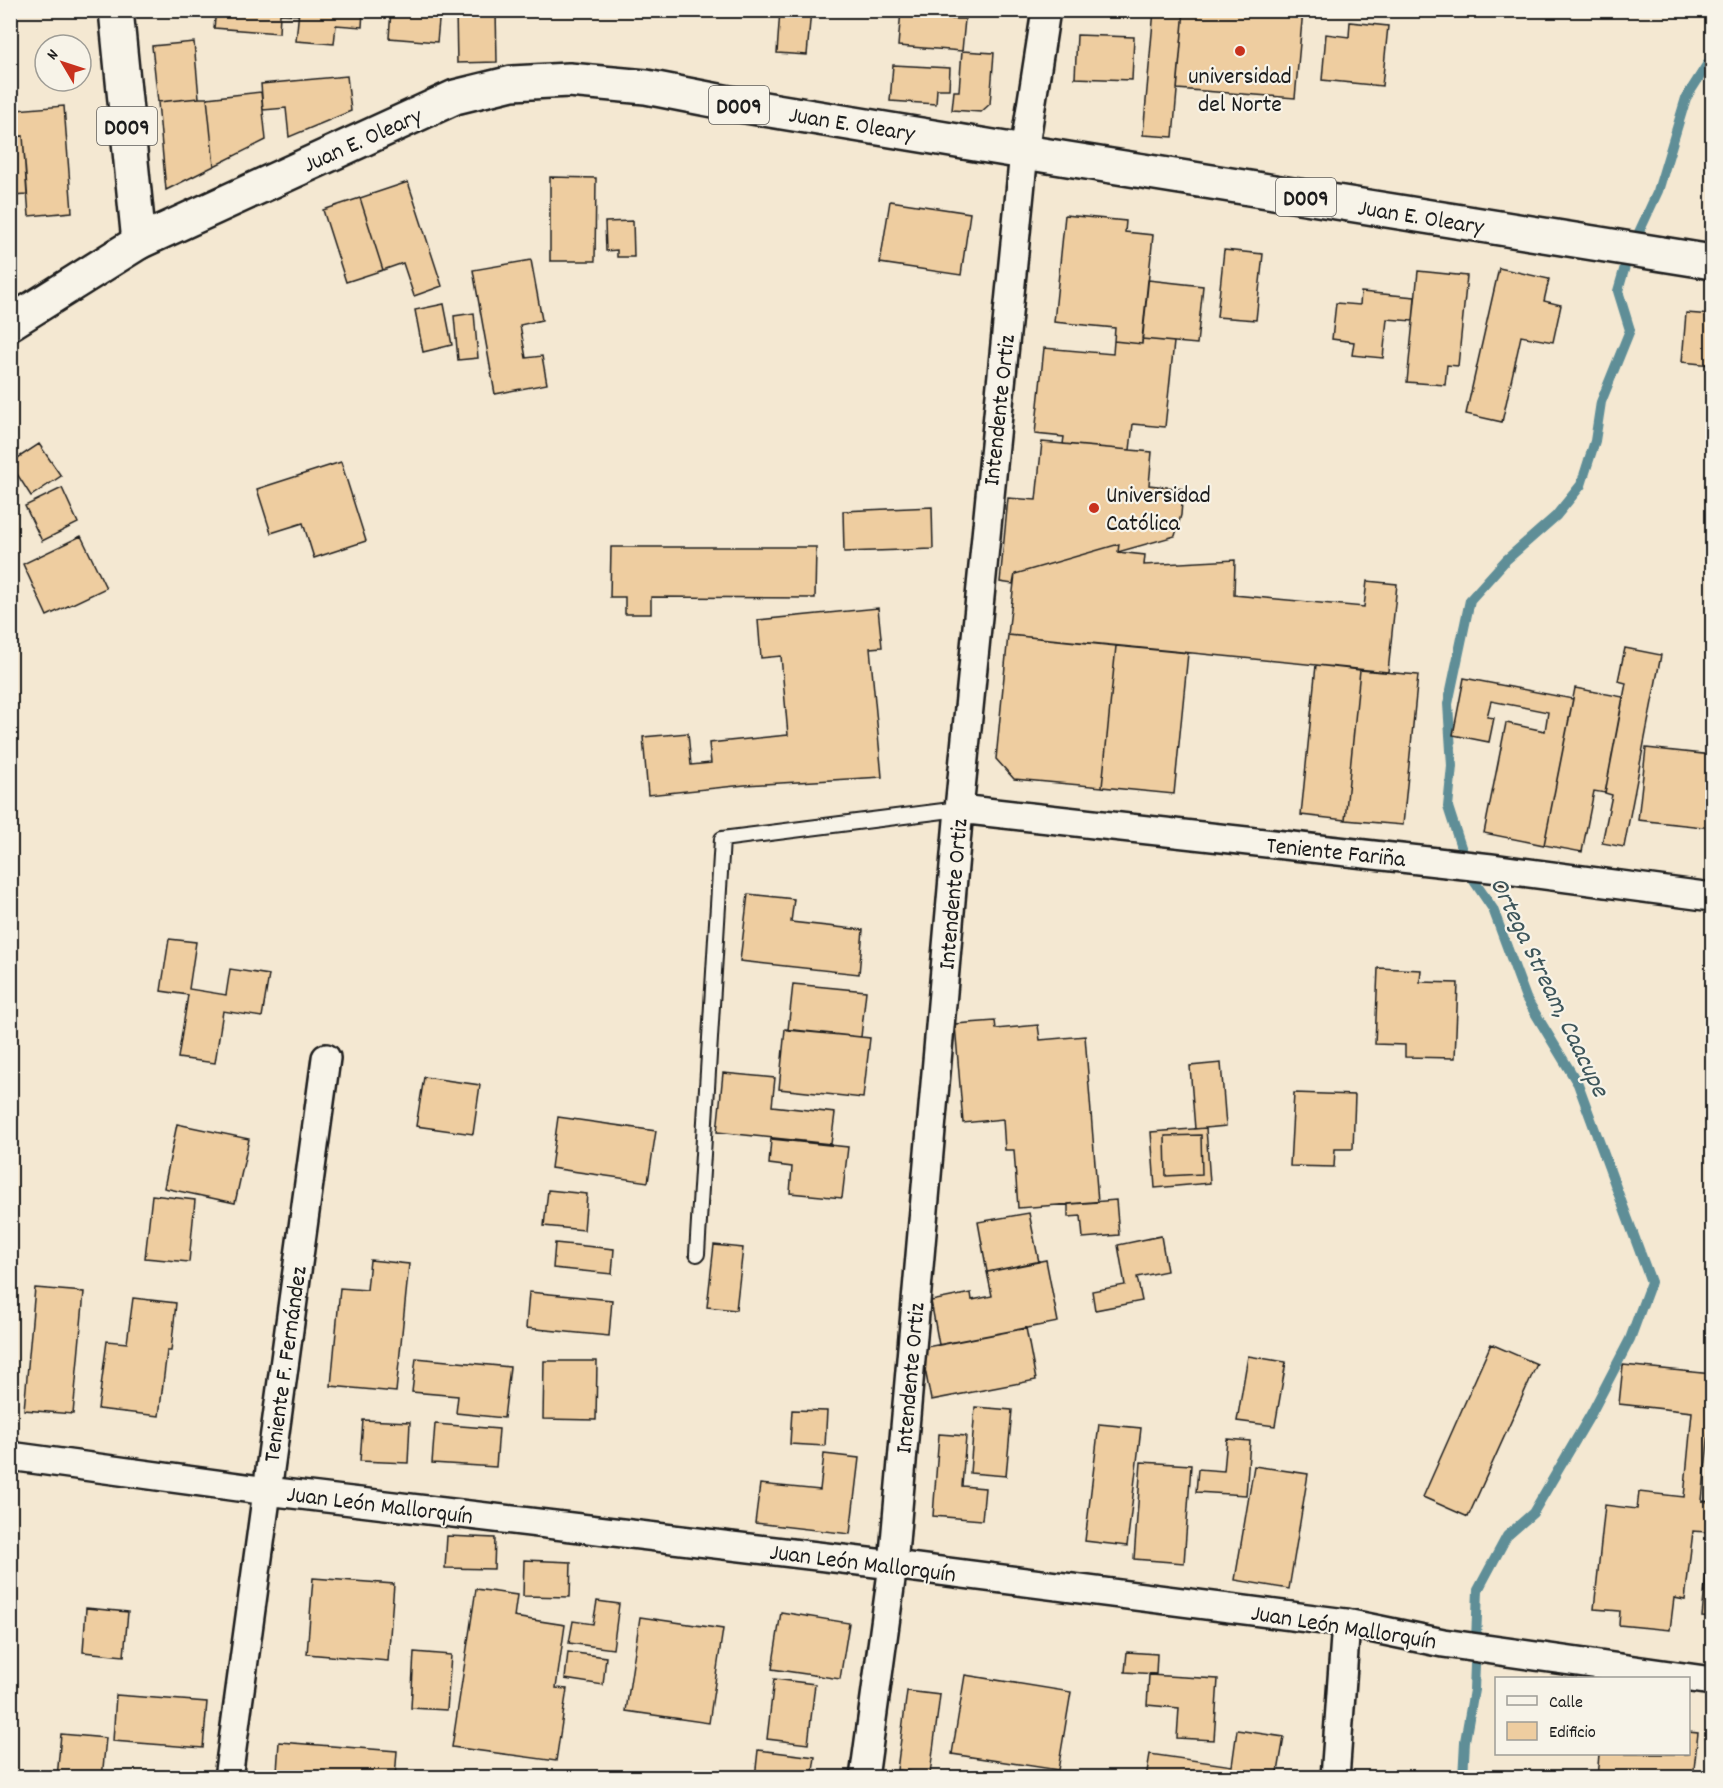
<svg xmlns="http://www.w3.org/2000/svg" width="1723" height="1788" viewBox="0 0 1723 1788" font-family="Dekko,sans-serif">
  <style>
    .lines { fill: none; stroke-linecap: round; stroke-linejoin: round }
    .stream { stroke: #5f8e97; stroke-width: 10 }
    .building { fill: #eecda0; stroke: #1c1c1c; stroke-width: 1.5 }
    .service-casing { stroke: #1c1c1c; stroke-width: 18 }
    .minor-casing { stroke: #1c1c1c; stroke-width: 32 }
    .tertiary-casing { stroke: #1c1c1c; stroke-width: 38 }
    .primary-casing { stroke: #1c1c1c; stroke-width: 38 }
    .service { stroke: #f7f3e8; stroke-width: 14 }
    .minor { stroke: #f7f3e8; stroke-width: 27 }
    .tertiary { stroke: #f7f3e8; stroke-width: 33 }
    .primary { stroke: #f7f3e8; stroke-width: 33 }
    .poi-dot { fill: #c8321e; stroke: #f7f3e8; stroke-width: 2 }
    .labels { text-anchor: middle; stroke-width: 4.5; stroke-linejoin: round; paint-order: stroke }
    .shield { fill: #f7f3e8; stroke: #5e5c59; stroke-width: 1.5 }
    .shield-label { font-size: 22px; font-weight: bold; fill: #1c1c1c }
    .poi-label { font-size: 24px; fill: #1c1c1c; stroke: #f7f3e8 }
    .street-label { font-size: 24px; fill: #1c1c1c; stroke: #f7f3e8 }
    .water-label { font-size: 26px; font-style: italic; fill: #3d555a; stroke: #f7f3e8 }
  </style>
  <rect width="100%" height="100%" fill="#f4e8d2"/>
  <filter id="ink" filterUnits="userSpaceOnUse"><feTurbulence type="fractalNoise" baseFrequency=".0167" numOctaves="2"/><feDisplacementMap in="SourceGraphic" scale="12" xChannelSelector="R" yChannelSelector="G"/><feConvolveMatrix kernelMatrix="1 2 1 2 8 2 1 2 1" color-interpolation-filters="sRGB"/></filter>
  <g filter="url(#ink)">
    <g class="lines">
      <path class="stream" d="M1463,1778L1465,1741L1474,1690L1478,1590L1507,1536L1533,1513L1591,1414L1630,1339L1651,1282L1578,1084L1526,998L1493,909L1470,875L1448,807L1452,766L1448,704L1470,600L1506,560L1556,516L1581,485L1595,441L1601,402L1630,330L1618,291L1628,256L1658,191L1686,98L1712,57"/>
    </g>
    <path class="building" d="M216,10H299L298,15L280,14L279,33L214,28Z
      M299,10H363L362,27L336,25L334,44L296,41Z
      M391,10H440L437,42L389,38Z
      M456,10H496L497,62L457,63Z
      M780,10H811L807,55L777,53Z
      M901,10H952V19H965L962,51L898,46Z
      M1154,10H1184L1173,137L1143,135Z
      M1184,10L1252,13V10H1303L1295,98L1177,89Z
      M1350,22L1388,26L1382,86L1322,80L1326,34L1349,37Z
      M1077,35L1134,37L1132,80L1075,78Z
      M194,42L199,98L158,102L152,46Z
      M12,48L16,110L64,106L72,212L29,216L23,136L10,137Z
      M962,51L994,53L990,104L981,112L952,110L954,91H959Z
      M893,65L950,68L949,89H937L936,104L890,101Z
      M347,76L351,111L289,137L286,108L263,110L261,84Z
      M261,92L266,140L214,166L207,98Z
      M199,98H207L214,166L166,190L158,102Z
      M23,136L27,195L10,196V137Z
      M550,177L596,178L595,261H550Z
      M408,182L442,286L414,296L403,263L383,270L360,198Z
      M360,198L383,270L346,282L323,210Z
      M890,201L970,213L961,275L880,263Z
      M1065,215L1126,221L1125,232L1153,235L1142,344L1114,341L1115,328L1054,322Z
      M633,221L634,257H617V250L606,251L605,222Z
      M1224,250L1263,254L1256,320L1217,317Z
      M531,260L542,320L520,325L526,358L542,356L547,384L495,394L473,270Z
      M1499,268L1549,279L1544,301L1561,305L1553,342L1521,336L1502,422L1466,414Z
      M1418,271L1467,276L1458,366L1447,365L1445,385L1407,382Z
      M1148,280L1203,286L1197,344L1142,339Z
      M1361,292L1415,297L1413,321L1387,319L1383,358L1352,355L1354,342L1332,339L1336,303L1360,305Z
      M444,304L452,345L423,352L415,310Z
      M474,313L478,358L458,360L454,316Z
      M1686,313L1712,315V365L1682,362Z
      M1142,339L1174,342L1165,427L1133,424L1130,450L1063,444L1064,437L1035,434L1044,348L1113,354L1114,341L1142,344Z
      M1042,442L1152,452L1149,485L1183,489L1181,515L1175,536L1118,552L1119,544L1015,574L1013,584L1000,582L1008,498L1036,500Z
      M39,444L61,476L31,496L10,463Z
      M341,462L366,541L314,558L303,523L271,533L257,489Z
      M62,488L78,523L42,541L25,506Z
      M932,507L933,549L844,552L843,511Z
      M81,536L106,588L47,616L23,564Z
      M1119,544L1118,552L1145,555L1144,565L1235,560L1234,595L1364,607L1367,581L1397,584L1388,672L1008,635L1015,574Z
      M611,547H816L815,598L651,597V614H625V597H610Z
      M878,608L882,647L870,648L882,777L745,785L648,795L643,737L688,733L691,765L711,763L709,743L788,735L781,656L761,658L758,620Z
      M1008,635L1116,646L1102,787L1014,779L996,759Z
      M1116,646L1188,653L1174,794L1102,787Z
      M1625,648L1661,655L1624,847L1602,843L1612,795L1605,793L1626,683L1618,681Z
      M1316,665L1360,670L1345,820L1301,815Z
      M1360,670L1418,675L1403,825L1345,820Z
      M1464,678L1573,699L1544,845L1484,833L1506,723L1545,731L1548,712L1491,701L1487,717L1494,718L1489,742L1453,735Z
      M1575,688L1623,697L1605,793L1594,791L1582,852L1544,845Z
      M1646,748L1712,755V828L1638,820Z
      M748,894L794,899L791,922L863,930L859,974L740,961Z
      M169,939L196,942L189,989L226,995L230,969L269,975L262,1017L223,1011L215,1063L178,1058L188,995L161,991Z
      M1378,968L1421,970L1420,982L1458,983L1455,1058L1405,1057V1045L1375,1044Z
      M793,984L866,991L861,1037L788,1030Z
      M995,1021L996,1029L1038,1025L1040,1040L1085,1036L1098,1202L1018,1208L1014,1150H1005L1003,1119L963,1123L955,1024Z
      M785,1029L870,1038L863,1098L779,1089Z
      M1221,1063L1226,1126L1195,1129L1190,1066Z
      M723,1073L775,1078L772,1106L835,1113L831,1144L717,1132Z
      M424,1077L480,1085L473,1134L416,1126Z
      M1294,1093L1355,1095L1353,1149H1335L1334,1167L1290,1166Z
      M558,1117L656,1131L648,1182L551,1168Z
      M177,1124L249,1139L235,1203L164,1188Z
      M1206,1128L1210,1183L1155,1188L1151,1132Z
      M1201,1135L1202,1174L1166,1176L1165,1136Z
      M771,1139L848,1147L842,1198L790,1193L792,1167L769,1164Z
      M548,1190L587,1194L584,1230L544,1226Z
      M152,1195L195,1200L189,1262L145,1258Z
      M1116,1200L1119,1235L1083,1238L1081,1216L1068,1217V1204Z
      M1029,1213L1039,1262L987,1272L978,1222Z
      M1161,1236L1167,1271L1137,1277L1142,1301L1095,1310L1092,1291L1125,1285L1118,1245Z
      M555,1243L614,1249L612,1274L553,1268Z
      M714,1245L743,1248L736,1310L707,1307Z
      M370,1260L409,1264L396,1392L331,1386L340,1288L367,1290Z
      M1046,1260L1058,1322L939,1345L931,1301L971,1293L972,1300L992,1296L987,1272Z
      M35,1288L84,1292L73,1414L24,1410Z
      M529,1292L612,1300L609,1336L526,1328Z
      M133,1298L176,1303L171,1351H167L159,1416L98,1409L107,1341L127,1343Z
      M1026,1328L1036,1380L931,1400L921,1348Z
      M1491,1344L1537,1364L1468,1517L1423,1497Z
      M1248,1356L1286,1362L1275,1426L1237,1421Z
      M416,1358L510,1367L504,1418L456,1413L458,1396L412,1392Z
      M544,1361H597L596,1420L543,1419Z
      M1623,1365L1712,1374V1400L1702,1501L1710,1502L1707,1532L1693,1531L1685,1600L1674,1598L1670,1630L1619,1625L1620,1611L1594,1609L1605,1505L1637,1509L1639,1492L1684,1497L1692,1412L1619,1404Z
      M975,1407L1012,1410L1006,1476L970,1473Z
      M792,1410L827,1411L825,1446L790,1444Z
      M363,1420L410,1422L408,1463L360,1461Z
      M435,1424L499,1429L496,1467L432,1463Z
      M1099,1424L1141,1428L1127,1546L1085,1541Z
      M939,1434L966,1436L962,1486L985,1488L982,1520L933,1516Z
      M1227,1439L1250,1441L1246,1495L1196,1492L1198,1469L1224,1471Z
      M824,1454L859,1458L850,1534L755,1523L760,1484L820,1490Z
      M1141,1462L1191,1465L1184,1563L1134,1559Z
      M1254,1466L1308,1474L1289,1589L1235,1580Z
      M447,1536L495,1538L494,1569L445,1568Z
      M1709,1543L1712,1544V1618L1702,1617Z
      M524,1560L571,1562L570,1597L523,1596Z
      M313,1578L394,1584L388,1661L307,1654Z
      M476,1589L517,1595L514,1617L565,1625L556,1688L567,1689L556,1761L452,1747Z
      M597,1601L619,1604L613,1649L569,1643L573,1621L593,1624Z
      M86,1608L128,1612L124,1656L83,1652Z
      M781,1612L849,1623L840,1679L772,1669Z
      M640,1617L723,1629L709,1723L626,1711Z
      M414,1652L451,1655L447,1710L411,1708Z
      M568,1652L606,1657L603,1685L565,1679Z
      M1127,1652L1157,1654L1156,1674L1125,1672Z
      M965,1675L1071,1692L1058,1770L952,1754Z
      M1149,1675L1218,1679L1214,1740L1177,1738L1179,1708L1147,1705Z
      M774,1679L815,1684L808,1744L767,1739Z
      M907,1691L940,1695L930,1774L897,1770Z
      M116,1695L207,1702L203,1748L113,1741Z
      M1237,1730L1284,1737L1277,1778H1146L1150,1754L1232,1766Z
      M1688,1732L1698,1733L1693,1778H1597L1599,1754H1688Z
      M61,1734L106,1738L102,1778H57Z
      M279,1742L397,1751L395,1778H325V1776L277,1772Z
      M758,1750L815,1757L812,1778H755Z"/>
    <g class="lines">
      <g class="service-casing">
        <path id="service" d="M697,1254L722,839L959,809"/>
      </g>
      <g class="minor-casing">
        <path id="minor" d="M959,809L1491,868L1712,897
          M10,1456L267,1491L893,1565L1346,1623L1443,1643L1712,1681
          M228,1778L326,1058
          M864,1778L893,1565L959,809L1024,152L1046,10
          M1335,1778L1346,1623"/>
      </g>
      <g class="tertiary-casing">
        <path id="tertiary" d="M10,323L139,242"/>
      </g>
      <g class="primary-casing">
        <path id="primary" d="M116,10L139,242L455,97L512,83L569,80L646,87L734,104L1024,152L1712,262"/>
      </g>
      <use href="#service" class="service"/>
      <use href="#minor" class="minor"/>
      <use href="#tertiary" class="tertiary"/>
      <use href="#primary" class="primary"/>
    </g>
  </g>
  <g class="poi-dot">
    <circle cx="1240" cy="51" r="6"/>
    <circle cx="1094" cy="508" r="6"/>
  </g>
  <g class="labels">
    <g class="shield">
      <rect x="709" y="86" width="60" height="38" rx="4.5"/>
      <rect x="97" y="107" width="60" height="38" rx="4.5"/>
      <rect x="1276" y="178" width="60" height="38" rx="4.5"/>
    </g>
    <g class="shield-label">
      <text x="739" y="113">D009</text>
      <text x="127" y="134">D009</text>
      <text x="1306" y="205">D009</text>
    </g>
    <g class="poi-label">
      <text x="1240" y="83">universidad<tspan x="1240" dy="28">del Norte</tspan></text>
      <text x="1106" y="502" text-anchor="start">Universidad<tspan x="1106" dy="28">Católica</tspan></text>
    </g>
    <g class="street-label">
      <text transform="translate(852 123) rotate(9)" y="8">Juan E. Oleary</text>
      <text transform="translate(362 139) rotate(-24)" y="8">Juan E. Oleary</text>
      <text transform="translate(1421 216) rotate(9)" y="8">Juan E. Oleary</text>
      <text transform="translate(998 410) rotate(-84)" y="8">Intendente Ortiz</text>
      <text transform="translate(1336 851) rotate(6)" y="8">Teniente Fariña</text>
      <text transform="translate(952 894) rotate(-85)" y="8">Intendente Ortiz</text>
      <text transform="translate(284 1364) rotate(-82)" y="8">Teniente F. Fernández</text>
      <text transform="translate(909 1378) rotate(-85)" y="8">Intendente Ortiz</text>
      <text transform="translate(380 1504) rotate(7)" y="8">Juan León Mallorquín</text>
      <text transform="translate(863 1562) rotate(7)" y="8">Juan León Mallorquín</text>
      <text transform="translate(1344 1626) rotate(9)" y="8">Juan León Mallorquín</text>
    </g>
    <g class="water-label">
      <text transform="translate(1551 986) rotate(64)" y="9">Ortega Stream, Caacupe</text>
    </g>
  </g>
  <rect width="1723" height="1788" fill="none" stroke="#f7f3e8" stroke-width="36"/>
  <rect x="18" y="18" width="1687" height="1752" fill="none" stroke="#1c1c1c" stroke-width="2" filter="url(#ink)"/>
  <rect x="1495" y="1677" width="195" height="78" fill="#f7f3e8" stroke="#9f9d96" stroke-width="1.5"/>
  <rect x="1507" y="1696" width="30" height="9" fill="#f7f3e8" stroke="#9f9d96" stroke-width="1.5"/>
  <text x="1549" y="1707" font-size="18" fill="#1c1c1c">Calle</text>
  <rect x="1507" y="1722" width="30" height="18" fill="#eecda0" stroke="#9f9d96" stroke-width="1.5"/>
  <text x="1549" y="1737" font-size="18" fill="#1c1c1c">Edificio</text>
  <g transform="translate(63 63) rotate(309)"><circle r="28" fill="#f7f3e8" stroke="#9f9d96" stroke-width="1.5"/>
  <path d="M0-4.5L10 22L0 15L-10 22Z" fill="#c8321e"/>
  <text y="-9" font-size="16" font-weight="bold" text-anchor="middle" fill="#1c1c1c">N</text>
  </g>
</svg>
